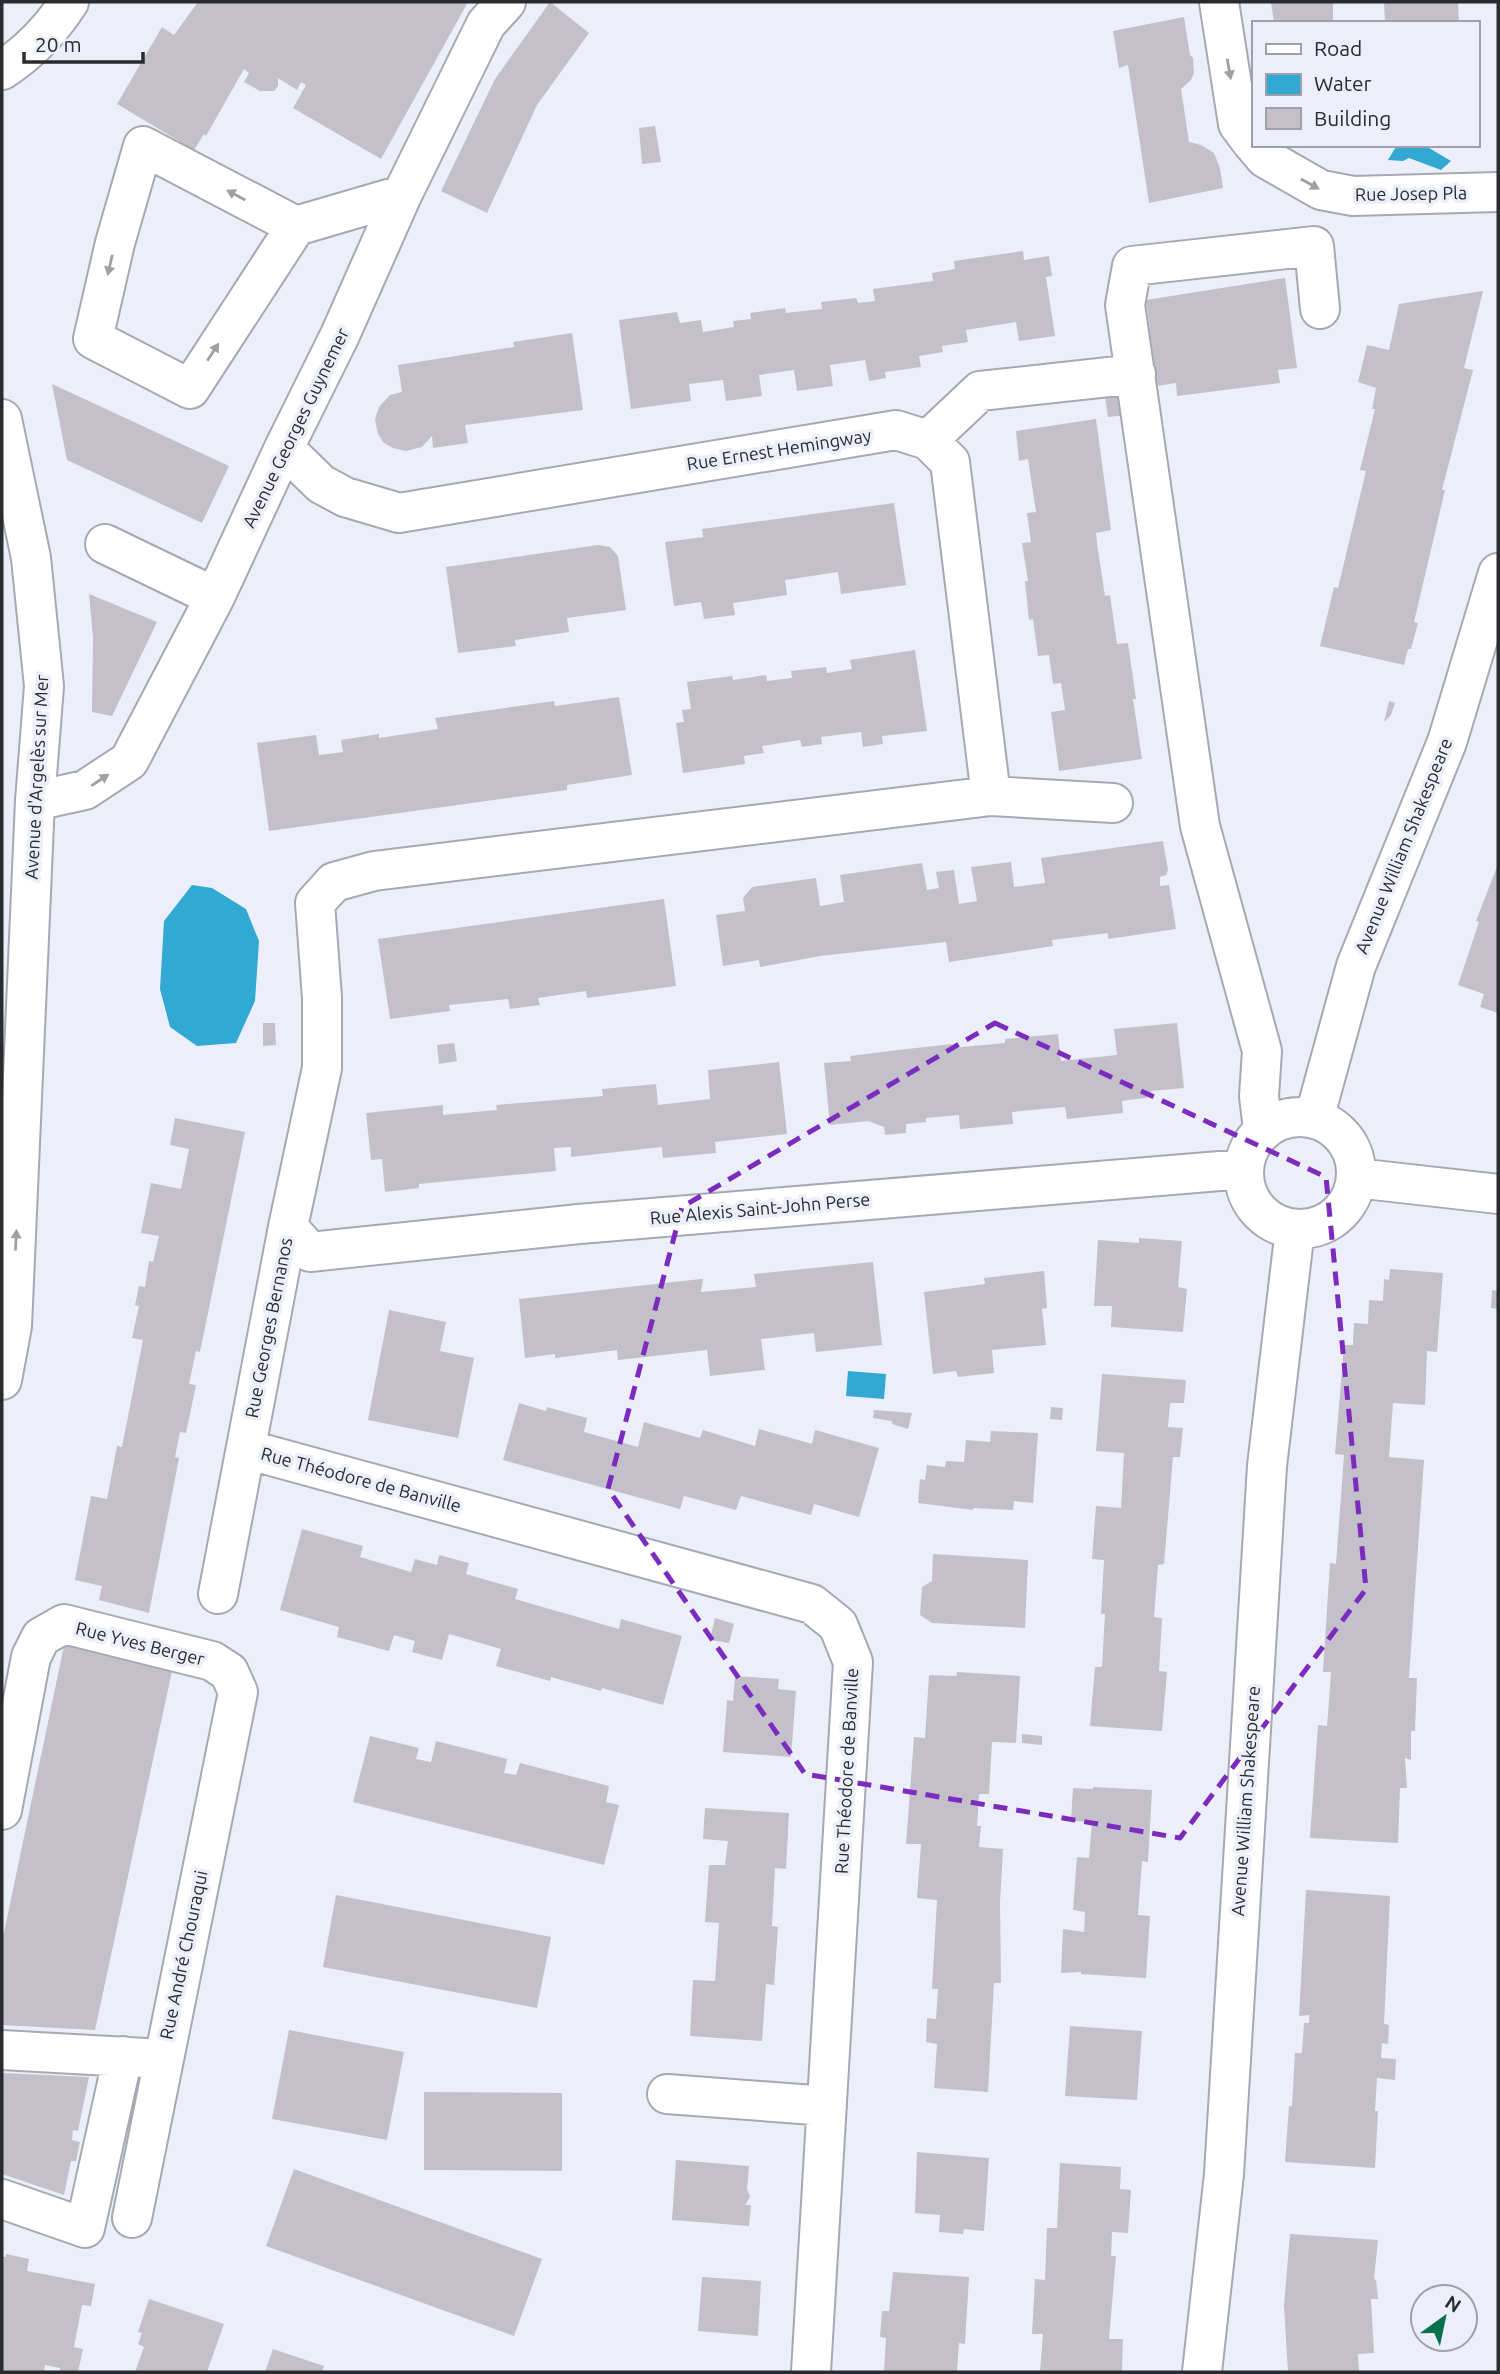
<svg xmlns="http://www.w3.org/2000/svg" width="1500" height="2374" viewBox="0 0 1500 2374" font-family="Ubuntu,sans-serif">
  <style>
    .water { fill: #31a9d2 }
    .building { fill: #c3c0ca }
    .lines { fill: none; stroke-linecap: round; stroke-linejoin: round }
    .minor-casing { stroke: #a6a9b2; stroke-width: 42 }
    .major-casing { stroke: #a6a9b2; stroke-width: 42 }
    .minor { stroke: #fff; stroke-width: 38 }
    .major { stroke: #fff; stroke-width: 38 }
    .oneway { fill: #9fa0a1 }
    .marked { fill: none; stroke: #7b2cbf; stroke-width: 5; stroke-dasharray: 14 9; stroke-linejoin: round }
    .labels { text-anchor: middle; stroke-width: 7; stroke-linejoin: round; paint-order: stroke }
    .street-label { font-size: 18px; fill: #2a2b2f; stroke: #eceff9 }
  </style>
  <rect width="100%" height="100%" fill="#eceff9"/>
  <path class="water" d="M1397,145H1424L1451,161L1441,170L1409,158L1403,161L1388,160Z
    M192,885L212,888L246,909L259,941L255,1001L236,1043L197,1046L170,1027L160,989L164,921Z
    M848,1371L886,1374L884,1399L846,1396Z"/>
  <path class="building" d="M198,2H468L381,159L293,108L306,85L301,82L297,90L278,78V86L274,91H260L244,82L249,73L244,69L206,136L204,134L194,150L117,104L162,27L174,35Z
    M550,2L589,33L537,105L487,213L441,191L495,79Z
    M1271,2H1333V23H1274Z
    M1384,2H1458L1459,23H1385Z
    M1184,17L1190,55L1193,58L1194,73L1191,80L1181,89L1189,142L1201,145L1214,153L1220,168L1223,188L1149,203L1128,65L1119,68L1113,31Z
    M655,126L661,162L642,164L639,128Z
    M1023,251L1024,260L1049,256L1052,276L1046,277L1055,336L1019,341L1016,322L966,330L968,342L942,346L943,352L919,356L921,367L885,372L886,378L869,381L865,360L830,365L833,386L797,391L794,370L759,375L762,396L726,401L723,380L689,384L691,401L631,409L619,320L677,312L680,323L701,320L703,332L734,327L733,321L751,319L750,313L785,308L786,313L822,309L821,302L856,298L858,303L875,301L873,289L933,281L932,273L955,269L954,261Z
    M1285,278L1297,368L1278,370L1280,383L1177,396L1176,383L1157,386L1146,300Z
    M1483,291L1464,368L1473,370L1442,490H1445L1414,622L1418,623L1411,649H1408L1404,665L1320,646L1334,587L1338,588L1366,471L1360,470L1375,409H1372L1376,388L1358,382L1367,345L1389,350L1399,304Z
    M572,333L583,410L465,425L468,443L433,448L432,436L422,447L406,451L393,448L384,443L378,434L375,419L379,407L390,395L402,392L398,365L514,347L513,342Z
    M52,384L229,466L202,523L67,460Z
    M1122,388L1126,415L1108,417L1104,390Z
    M1096,419L1111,530L1096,533L1097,543L1105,596L1110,595L1117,644L1128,643L1136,699H1133L1142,759L1059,771L1051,712L1065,710L1061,683L1053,684L1049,655L1038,656L1033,619L1029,620L1025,581H1028L1022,543L1031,542L1027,513L1036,512L1028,459L1019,461L1016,431Z
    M894,503L906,585L841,594L838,572L785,580L787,595L733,603L735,615L704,619L701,602L674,606L665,542L703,537L702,529Z
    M598,545L610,547L618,556L626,610L567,618L569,632L515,640L516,646L458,653L446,567Z
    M89,594L157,622L112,716L92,712L93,637Z
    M915,650L927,731L882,736L883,744L863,747L861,732L821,737L822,744L802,747L800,740L762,746L764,753L744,756L745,764L683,773L676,723L684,722L682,710L691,709L687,682L732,676L733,680L766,675L767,681L792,678L791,671L826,667L827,673L852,669L850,660Z
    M619,697L632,775L567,785V790L269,831L257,743L316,735L319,755L343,752L341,740L379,734V738L438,729L435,718L554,701L555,706Z
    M1389,701L1395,703L1391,715L1384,722Z
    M1163,841L1168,870L1166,875L1160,877V886L1169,885L1176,929L1108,939V933L1052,940L1053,946L949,962L946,942L820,956L760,967L759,960L723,966L716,915L745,911L743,898L752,887L816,878L820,906L844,902L840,875L922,863L927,890L939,888L936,872L954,870L959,904L977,901L971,867L1011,862L1014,887L1045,883L1041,858Z
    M1498,864V1013L1480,1007L1484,994L1458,985L1479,922L1476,921Z
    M664,899L676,986L587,998L586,991L538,998L540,1005L510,1009L508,999L449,1005L450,1011L390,1019L378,939Z
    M263,1023H275L276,1045L263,1046Z
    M1177,1023L1184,1088L1151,1091L1152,1097L1122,1101L1123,1113L1067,1119L1065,1107L1012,1112L1013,1124L960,1129L959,1115L926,1118V1122L906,1124V1133L885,1135L884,1127L868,1121L830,1125L824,1063L851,1061L850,1056L898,1050L952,1044L951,1048L1005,1043V1039L1058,1034L1061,1061L1117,1055L1114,1029Z
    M454,1043L457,1061L439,1064L437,1045Z
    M779,1062L787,1134L715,1142L716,1153L663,1158L662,1147L571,1157V1147L554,1148L556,1171L419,1184V1188L385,1192L382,1159L371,1160L366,1113L443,1105V1115L497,1110L496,1105L603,1096L602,1089L656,1084L658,1105L710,1099L708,1070Z
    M175,1118L245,1132L200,1352L196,1351L189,1384L196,1385L186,1433L180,1432L175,1457L179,1458L149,1613L99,1600L102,1586L75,1580L91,1496L107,1499L117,1446L122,1447L143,1340L132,1338L139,1306L135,1305L139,1286L145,1287L149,1261L153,1262L159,1236L141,1233L151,1183L181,1189L189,1149L170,1145Z
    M1139,1238L1182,1241L1178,1287L1187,1289L1183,1332L1111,1327L1112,1306H1094L1098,1240L1139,1243Z
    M873,1262L882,1345L816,1352L814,1333L761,1339L765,1370L710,1376L707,1350L618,1360L617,1350L555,1358V1354L525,1358L519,1299L701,1279H703L701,1292L756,1287L754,1274Z
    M1390,1269L1443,1273L1437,1352L1427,1351L1425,1405L1393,1403L1389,1457L1424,1460L1409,1678H1417L1415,1731H1411V1760L1405,1758L1407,1788H1400L1398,1843L1310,1838L1318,1725L1327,1726L1330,1688L1331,1672H1323L1324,1655L1330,1563L1336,1564L1344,1455L1335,1454L1344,1345H1353L1354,1323L1368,1324L1369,1300L1383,1301L1384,1279L1389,1280Z
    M1044,1271L1047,1308L1042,1309L1046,1345L992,1350L994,1373L958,1377L956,1371L933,1374L924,1292L985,1284L984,1278Z
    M1492,1290L1498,1291V1309L1491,1308Z
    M389,1310L446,1322L440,1351L474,1358L458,1438L368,1420Z
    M1102,1374L1186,1380L1184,1403H1170L1168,1427L1183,1428L1180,1457H1173L1164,1564L1158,1565L1154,1617L1162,1618L1159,1671L1167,1672L1162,1731L1090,1726L1095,1667H1102L1105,1614H1101L1104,1560L1092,1559L1096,1506L1121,1508L1124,1453L1096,1451Z
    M519,1403L546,1411L547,1407L587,1418L584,1432L638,1447L644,1422L700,1438L703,1430L755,1446L759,1429L812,1444L815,1430L879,1448L859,1517L814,1504L811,1515L741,1496L736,1510L684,1496L680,1509L503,1460Z
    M1051,1407L1063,1408L1062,1420L1050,1419Z
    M874,1410L912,1413L908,1429L892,1424V1421L873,1418Z
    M991,1431L1038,1433L1033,1503L1014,1501L1013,1510L973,1508V1510L918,1503L920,1479L925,1480L927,1465L945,1467L946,1461L964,1462L966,1440L990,1442Z
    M302,1529L363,1546L360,1557L411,1572L415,1559L437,1565L439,1555L469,1563L466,1574L518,1589L515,1599L619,1629L621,1619L682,1636L663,1705L602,1688L601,1691L551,1677L550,1681L496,1666L501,1649L449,1634L442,1660L412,1652L415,1641L394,1635L389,1651L337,1637L339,1627L280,1610Z
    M933,1554L1028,1560L1025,1628L932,1623L920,1615L922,1587L932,1581Z
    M715,1618L734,1624L729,1643L710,1640Z
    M65,1641L172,1671L95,2030L2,2025V1942Z
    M957,1672L1020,1676L1016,1743L992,1742L989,1794H979L977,1826H981L979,1847L1003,1849L1000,1902L1001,1983H994L988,2092L934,2088L937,2044L926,2042L927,2018L936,2019L938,1989H932L937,1900L917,1898L921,1844H906L914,1737L925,1738L929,1675L956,1676Z
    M735,1676L779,1679L778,1689L796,1691L791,1757L723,1752L727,1700L733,1701Z
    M1022,1734L1042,1736V1745L1022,1743Z
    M370,1736L419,1748L416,1759L431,1762L436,1741L507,1759L504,1773L516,1775L520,1763L609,1786L606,1802L619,1805L604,1865L353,1802Z
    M1093,1787L1152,1790L1148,1862L1142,1861L1138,1915L1150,1916L1146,1978L1081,1974V1972L1061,1973L1063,1929L1084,1932L1085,1912L1073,1910L1077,1857L1089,1858L1092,1822L1071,1821L1073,1788L1093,1789Z
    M705,1808L789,1813L786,1869L775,1868L772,1926L778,1927L774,1985L766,1984L762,2041L690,2036L693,1980L715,1981L719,1923L705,1922L709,1865H725L728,1841L703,1839Z
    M1306,1890L1390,1896L1384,2024L1389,2025L1388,2044L1382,2043L1381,2058L1396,2059L1395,2080L1377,2078L1375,2111H1378L1375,2168L1285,2162L1289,2106H1292L1295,2053H1302L1304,2023H1309V2015L1299,2016Z
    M336,1895L551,1937L537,2008L323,1967Z
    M1070,2026L1142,2031L1137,2100L1065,2096Z
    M289,2030L404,2052L387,2140L272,2119Z
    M2,2073L89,2077L78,2131L73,2130L72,2140L80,2142L76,2161H71L64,2195L2,2174Z
    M424,2092L562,2093V2171L424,2170Z
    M917,2152L989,2158L984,2231L964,2229L963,2234L939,2232L940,2215L915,2213Z
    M676,2160L749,2166L747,2189L750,2197L745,2205H751L749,2226L672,2220Z
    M1060,2163L1121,2167L1120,2189L1131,2190L1128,2233L1112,2232L1111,2256H1116L1109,2339H1123L1122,2372H1040L1043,2334H1032L1035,2279L1045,2280L1047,2228H1057Z
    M294,2169L542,2259L514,2336L266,2246Z
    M1290,2234L1378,2240L1374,2279L1376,2280L1378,2299H1371L1374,2353L1358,2354L1359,2372H1288L1284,2305Z
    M6,2254L29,2259L27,2271L95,2284L91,2306L82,2305L74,2347L83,2349L78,2372L60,2371V2368L45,2365L44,2372H2V2257H6Z
    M893,2272L969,2277L965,2344L959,2343L957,2372H884L886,2338L880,2337L882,2311H889Z
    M702,2277L761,2281L758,2336L698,2331Z
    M149,2299L224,2324L207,2372H135L144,2347L138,2344L142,2333L138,2332Z
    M273,2349L324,2366L322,2372H265Z"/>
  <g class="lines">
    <g class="minor-casing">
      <path id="minor" d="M1219,2L1238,124L1253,144
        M1254,145L1265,158L1321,190L1353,196L1498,192
        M296,226L143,146L115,243L93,339L190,389L296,226L402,195
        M928,440L980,391L1136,374
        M105,544L215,597
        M991,796L1113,803
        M35,801L85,790L129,761L215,597L284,448L340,335L402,195L486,24L506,2
        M1244 1173a56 56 0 1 1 112 0a56 56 0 1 1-112 0Z
        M1314,1119L1356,966L1447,742L1498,573
        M1263,1130L1259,1096L1262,1051L1200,826L1125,305L1132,266L1314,246L1320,309
        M1356,1178L1498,1194
        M288,1227L310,1252L579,1224L1244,1169
        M246,1449L812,1604L838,1625L853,1662L811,2372
        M218,1594L288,1227L322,1068V998L315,903L334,882L374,871L991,796L950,462L928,440L896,430L399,513L345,497L321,484L284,448
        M2,1810L31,1657L41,1637L64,1624L212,1661L229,1672L238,1692L132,2218
        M2,2050L146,2058
        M667,2094L827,2106
        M2,2199L85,2228L123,2056
        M1202,2372L1224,2174L1267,1466L1295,1229"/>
    </g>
    <g class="major-casing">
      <path id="major" d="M2,70C30,52 51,30 69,2
        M2,419L31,558L44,686L35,801L12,1326L2,1380"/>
    </g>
    <use href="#minor" class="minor"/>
    <use href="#major" class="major"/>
  </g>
  <defs><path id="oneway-solid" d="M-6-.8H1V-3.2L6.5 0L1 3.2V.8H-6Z" transform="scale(1.75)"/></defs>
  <g class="oneway">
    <use href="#oneway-solid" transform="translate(1229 69) rotate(80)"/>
    <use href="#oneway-solid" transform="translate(1310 184) rotate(29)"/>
    <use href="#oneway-solid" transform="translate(236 195) rotate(-152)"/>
    <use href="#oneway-solid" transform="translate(110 265) rotate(103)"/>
    <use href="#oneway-solid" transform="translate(213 352) rotate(-57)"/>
    <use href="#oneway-solid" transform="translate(100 780) rotate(-34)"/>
    <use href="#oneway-solid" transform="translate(16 1240) rotate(-87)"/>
  </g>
  <path class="marked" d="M995,1023L1326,1177L1366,1589L1180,1838L805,1774L608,1489L682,1207Z"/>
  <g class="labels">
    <g class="street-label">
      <text transform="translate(1411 194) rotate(-1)" y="6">Rue Josep Pla</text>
      <text transform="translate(296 428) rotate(-64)" y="6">Avenue Georges Guynemer</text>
      <text transform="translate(779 450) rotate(-9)" y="6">Rue Ernest Hemingway</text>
      <text transform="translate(37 777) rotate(-87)" y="6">Avenue d'Argelès sur Mer</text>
      <text transform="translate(1404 846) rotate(-68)" y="6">Avenue William Shakespeare</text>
      <text transform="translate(760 1209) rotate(-5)" y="6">Rue Alexis Saint-John Perse</text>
      <text transform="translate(269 1328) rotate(-79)" y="6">Rue Georges Bernanos</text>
      <text transform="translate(361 1480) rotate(15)" y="6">Rue Théodore de Banville</text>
      <text transform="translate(140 1644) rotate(14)" y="6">Rue Yves Berger</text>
      <text transform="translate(847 1771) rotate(-87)" y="6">Rue Théodore de Banville</text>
      <text transform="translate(1246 1801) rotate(-86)" y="6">Avenue William Shakespeare</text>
      <text transform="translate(184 1955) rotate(-78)" y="6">Rue André Chouraqui</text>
    </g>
  </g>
  <rect width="1500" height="2374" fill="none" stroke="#2a2b2f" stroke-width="7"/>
  <rect x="1252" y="21" width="228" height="126" fill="#eceff9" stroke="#9ea1a8" stroke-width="2"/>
  <rect x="1266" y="44" width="35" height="10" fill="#ffffff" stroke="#9ea1a8" stroke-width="2"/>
  <text x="1314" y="56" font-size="21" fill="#2a2b2f">Road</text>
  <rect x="1266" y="74" width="35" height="21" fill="#31a9d2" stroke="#9ea1a8" stroke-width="2"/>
  <text x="1314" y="91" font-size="21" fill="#2a2b2f">Water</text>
  <rect x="1266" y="108" width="35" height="21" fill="#c3c0ca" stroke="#9ea1a8" stroke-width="2"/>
  <text x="1314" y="126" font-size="21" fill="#2a2b2f">Building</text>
  <g transform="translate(1444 2318) rotate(33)"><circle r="33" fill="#eceff9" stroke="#9ea1a8" stroke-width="2"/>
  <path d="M0-5L12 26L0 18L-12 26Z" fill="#00734d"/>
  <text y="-10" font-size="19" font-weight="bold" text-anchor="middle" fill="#2a2b2f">N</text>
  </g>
  <path d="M24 52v10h119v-10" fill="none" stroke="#2a2b2f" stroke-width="3.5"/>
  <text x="35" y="52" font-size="21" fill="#2a2b2f" stroke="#eceff9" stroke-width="5" paint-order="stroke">20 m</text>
</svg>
